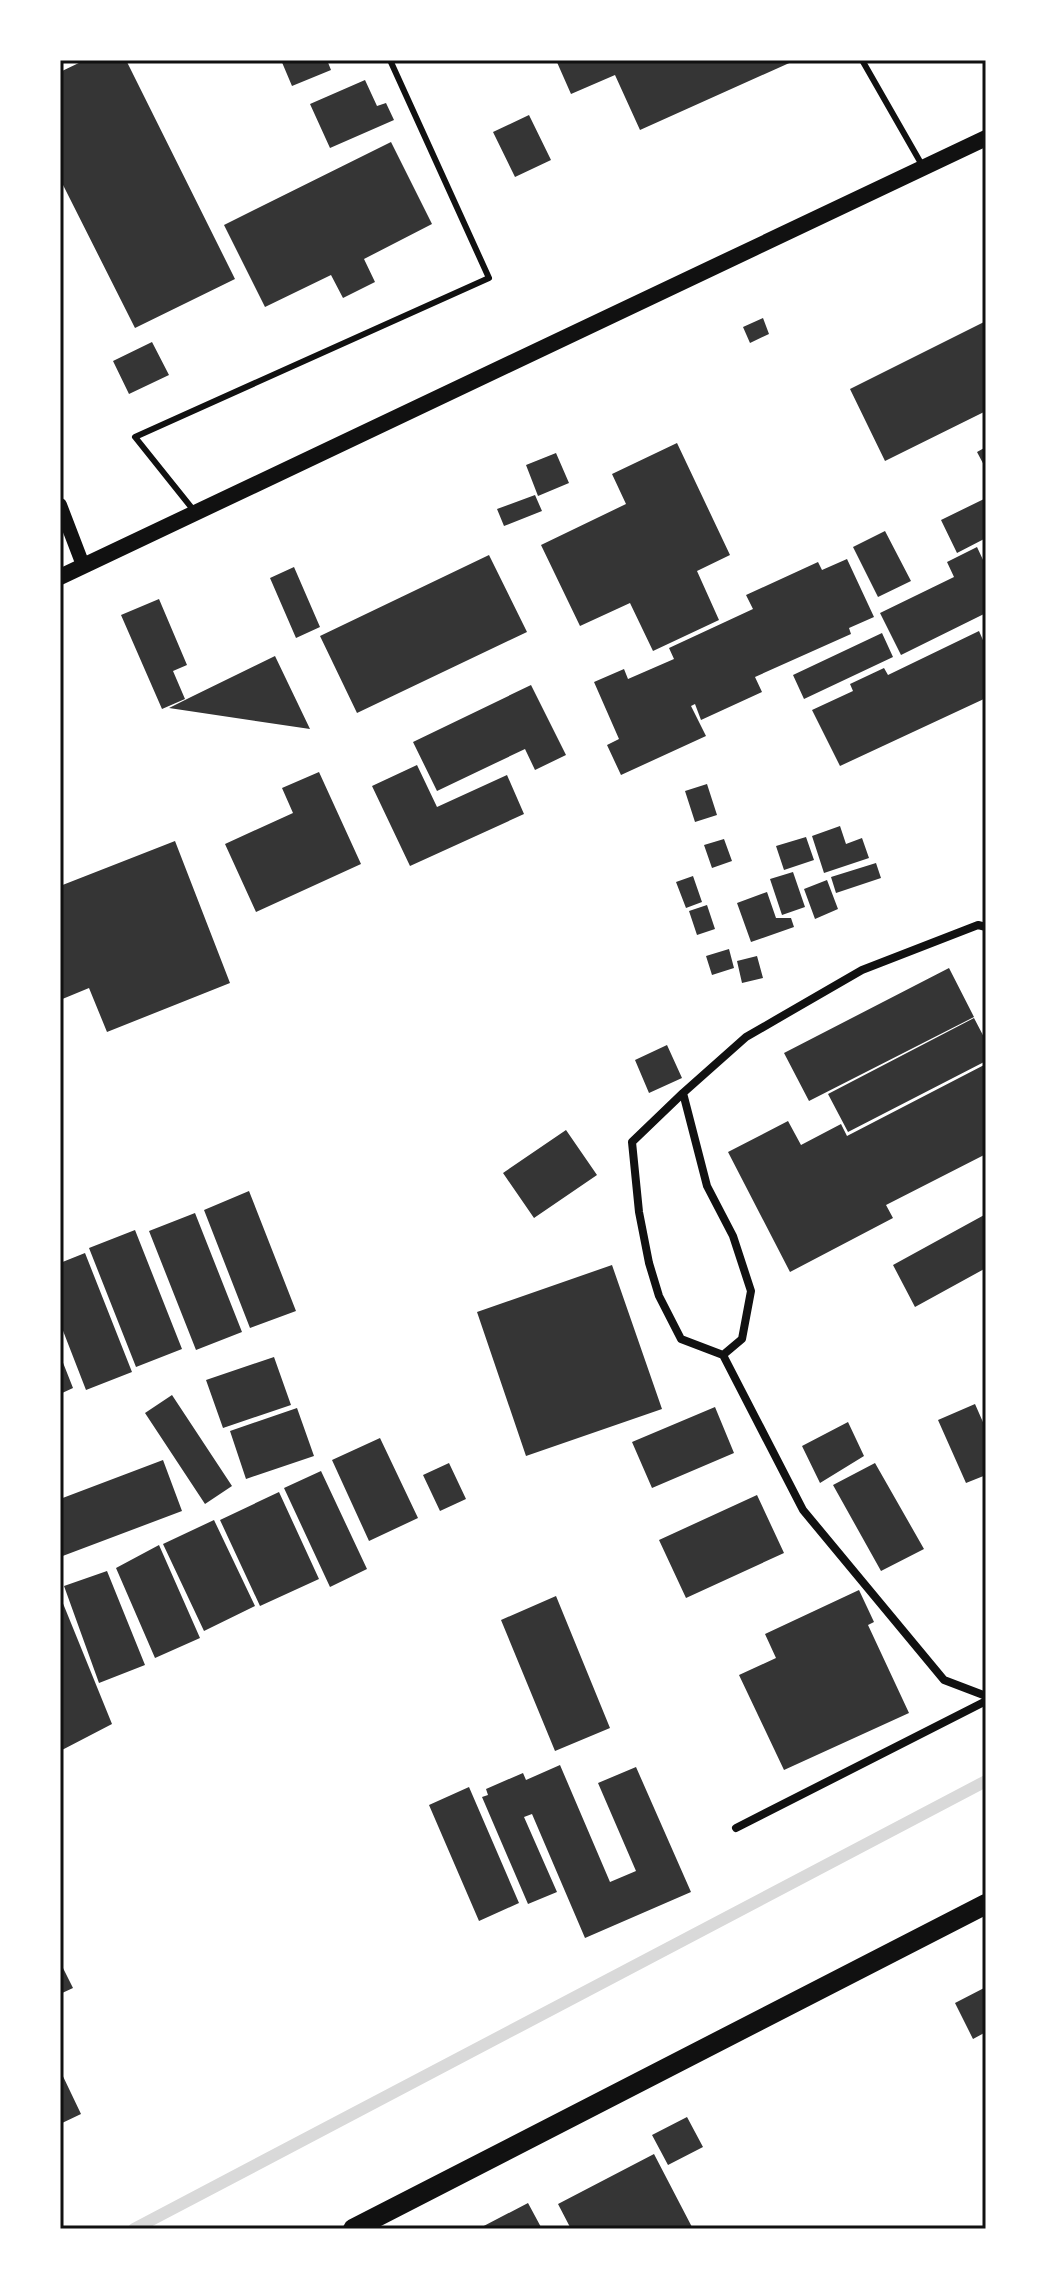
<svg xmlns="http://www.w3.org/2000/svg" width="1046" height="2289" viewBox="0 0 1046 2289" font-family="Inter,sans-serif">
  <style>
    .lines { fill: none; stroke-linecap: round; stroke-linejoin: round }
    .stream { stroke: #d9d9d9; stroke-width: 12 }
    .building { fill: #353535 }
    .service { stroke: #111; stroke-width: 6 }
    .minor { stroke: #111; stroke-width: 8 }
    .tertiary { stroke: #111; stroke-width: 14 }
    .secondary { stroke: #111; stroke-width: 16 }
    .primary { stroke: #111; stroke-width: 20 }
    .neatline { fill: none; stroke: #111; stroke-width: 3 }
  </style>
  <rect width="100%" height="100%" fill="#fff"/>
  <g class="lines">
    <path class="stream" d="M134,2229L986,1781"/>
  </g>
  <path class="building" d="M85,60H126L235,279L135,328L60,179V72Z
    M281,60H327L331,70L292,86Z
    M556,60H796L640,130L615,75L571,94Z
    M365,80L377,106L386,103L394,120L330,148L310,104Z
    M529,115L551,160L515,177L493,132Z
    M391,142L432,224L364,259L375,282L343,298L331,275L265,307L224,225Z
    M763,318L769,334L750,343L743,327Z
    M986,321V411L885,461L850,389Z
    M152,342L169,375L129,394L113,361Z
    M677,443L730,555L697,571L719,620L653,651L630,603L580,626L541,545L626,504L612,474Z
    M986,447V469L977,452Z
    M556,453L569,483L538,496L526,465Z
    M535,495L542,511L504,526L497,509Z
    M986,498V538L957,553L941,520Z
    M885,531L911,581L878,597L853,547Z
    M977,547L984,562L986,561V613L901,655L880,613L954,577L947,562Z
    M489,555L527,632L357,713L320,636Z
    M847,559L874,617L849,628L851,634L755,677L762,692L701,720L695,704L691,706L706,736L621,775L607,745L619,739L594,682L624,669L628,679L674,659L669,648L753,609L746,595L818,562L822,570Z
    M294,567L320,627L296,638L270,578Z
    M159,599L187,665L173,671L185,699L162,709L121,615Z
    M979,631L986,647V698L840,766L812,710L853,691L850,684L884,668L888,675Z
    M882,633L893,657L804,699L793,675Z
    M275,656L310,729L169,708L191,697Z
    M531,685L566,755L535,770L525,749L437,791L413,742Z
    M417,765L437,807L507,775L524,814L410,866L372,786Z
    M319,772L361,864L256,912L225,844L293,813L282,788Z
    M707,784L717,815L695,822L685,791Z
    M840,826L846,844L862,838L869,858L824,873L812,836Z
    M806,837L814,860L784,870L776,846Z
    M724,839L732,861L712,868L704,845Z
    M175,841L230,983L107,1032L89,988L60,1000V886Z
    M876,863L881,878L836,893L831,877Z
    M793,872L805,907L782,915L770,879Z
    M693,876L702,902L686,908L676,882Z
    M827,880L838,909L815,919L804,889Z
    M767,892L776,918H791L794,927L751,942L737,903Z
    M707,905L715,929L697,935L689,911Z
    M729,949L734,968L712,975L706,956Z
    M757,956L763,978L742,983L737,961Z
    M949,968L974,1017L809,1101L784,1053Z
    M974,1018L986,1041V1061L848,1132L828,1094Z
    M667,1045L682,1078L649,1093L635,1060Z
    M986,1064V1154L886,1205L893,1218L790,1272L728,1152L788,1121L801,1145L841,1124L847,1136Z
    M566,1130L597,1175L534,1218L503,1173Z
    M249,1191L296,1311L250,1328L204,1210Z
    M195,1213L242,1332L196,1350L149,1231Z
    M986,1214V1268L915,1307L893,1265Z
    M135,1230L182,1349L136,1367L89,1248Z
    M85,1253L132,1372L86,1390L60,1323V1263Z
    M612,1265L662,1409L526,1456L477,1312Z
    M60,1355L73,1388L60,1394Z
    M274,1357L291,1405L223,1428L206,1380Z
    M172,1395L232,1486L205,1504L145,1413Z
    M975,1404L986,1429V1475L966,1483L938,1420Z
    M715,1407L734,1453L652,1488L632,1442Z
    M297,1408L314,1456L246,1479L230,1431Z
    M848,1422L864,1456L820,1483L802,1446Z
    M380,1438L418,1518L369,1541L332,1460Z
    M163,1460L182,1511L60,1557V1499Z
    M449,1463L466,1499L440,1511L423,1475Z
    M875,1463L924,1549L881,1571L833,1485Z
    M321,1471L367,1569L330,1587L284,1488Z
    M279,1492L319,1579L260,1606L220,1520Z
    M757,1495L784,1553L686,1598L659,1540Z
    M214,1520L255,1606L204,1631L163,1544Z
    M159,1545L200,1638L155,1658L116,1568Z
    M107,1571L145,1665L99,1683L64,1586Z
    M859,1590L874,1622L868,1625L909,1713L784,1770L739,1675L776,1658L765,1634Z
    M60,1596L112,1724L62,1750L60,1744Z
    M556,1596L610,1728L555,1751L501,1620Z
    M560,1765L610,1882L636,1871L598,1783L636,1767L691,1892L585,1938L532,1814L524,1817L557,1892L528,1904L482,1797L488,1795L486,1789L523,1773L526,1780Z
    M469,1787L519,1903L479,1921L429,1805Z
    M60,1962L73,1988L60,1994Z
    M986,1987V2032L973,2039L955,2003Z
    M60,2070L81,2114L60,2124Z
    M687,2117L703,2147L668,2165L652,2135Z
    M654,2154L693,2229H571L558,2204Z
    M528,2203L542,2229H478Z"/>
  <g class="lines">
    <path class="service" d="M862,60L922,165
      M195,512L135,437L489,278L390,60"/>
    <path class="minor" d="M683,1093L707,1186L733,1236L751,1291L742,1339L723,1355L681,1339L659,1296L649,1263L639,1212L632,1142L683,1093L746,1037L862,970L978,925L986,927
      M723,1355L803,1510L944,1680L986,1696
      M736,1828L986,1701"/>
    <path class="tertiary" d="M60,505L83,565"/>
    <path class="secondary" d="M60,577L986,138"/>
    <path class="primary" d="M353,2229L986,1904"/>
  </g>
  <rect width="1046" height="2289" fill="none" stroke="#ffffff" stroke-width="124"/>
  <rect x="62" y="62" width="922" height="2165" class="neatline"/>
</svg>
